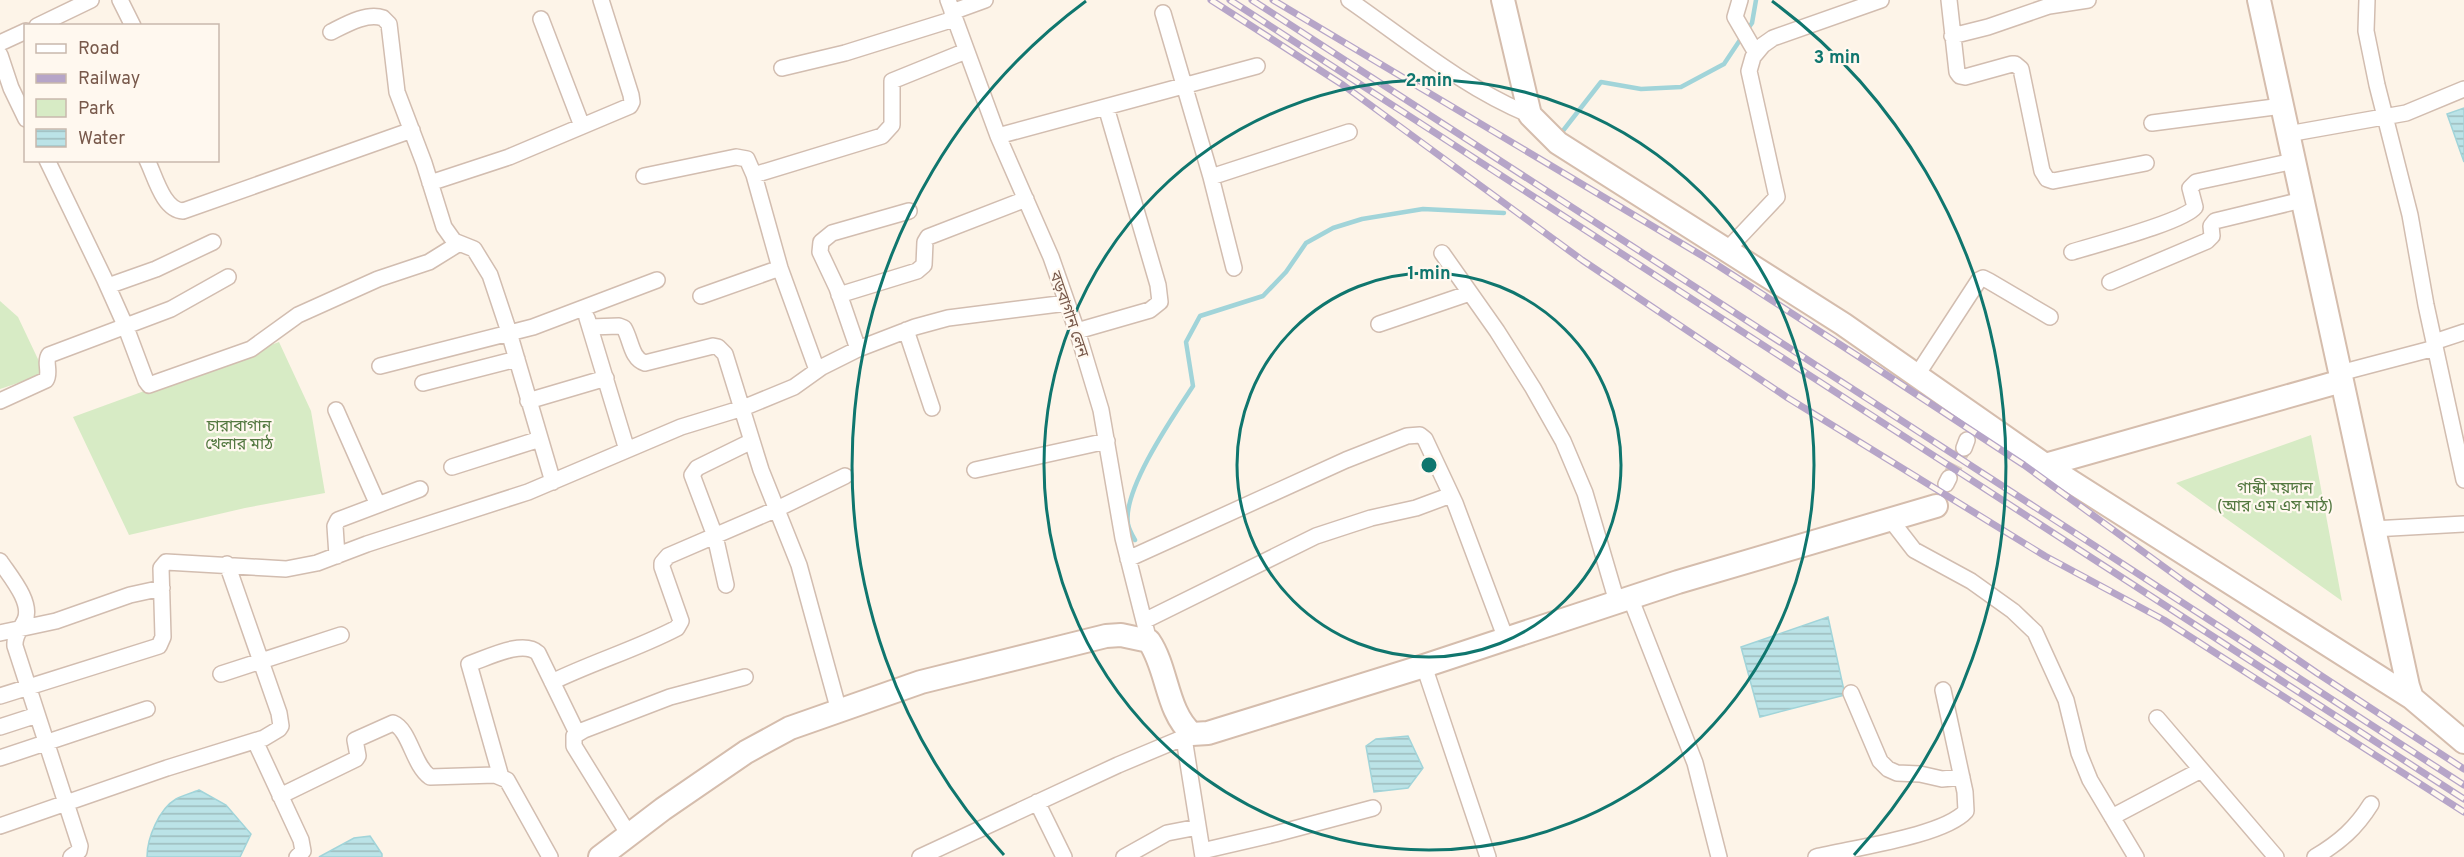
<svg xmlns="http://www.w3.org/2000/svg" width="2464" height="857" viewBox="0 0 2464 857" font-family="Overpass,'Noto Sans Bengali',sans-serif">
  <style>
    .park { fill: #d7ebc5 }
    .water { fill: url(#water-rules); stroke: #a1d4d9; stroke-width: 1.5 }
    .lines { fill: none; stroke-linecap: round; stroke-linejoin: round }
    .stream { stroke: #a1d4d9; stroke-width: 4.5 }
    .street-tunnel { stroke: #dccdc1; stroke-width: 15; stroke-dasharray: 15 8; stroke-linecap: butt }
    .street-casing { stroke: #d2bdb0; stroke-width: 18 }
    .secondary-casing { stroke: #d5bdad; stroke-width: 26 }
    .street { stroke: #fff; stroke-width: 15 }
    .secondary { stroke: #fff; stroke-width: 22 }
    .rail-casing { stroke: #b6a5c8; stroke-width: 7 }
    .rail { stroke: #fff8ef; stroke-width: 4.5; stroke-dasharray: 14; stroke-linecap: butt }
    .ring { fill: none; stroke: #0f766e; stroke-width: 3 }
    .labels { text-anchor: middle; stroke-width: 4.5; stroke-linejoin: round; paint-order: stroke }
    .street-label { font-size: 16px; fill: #78594b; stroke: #fff8ef }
    .park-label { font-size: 16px; fill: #537840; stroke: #fff8ef }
    .centre { fill: #0f766e; stroke: #fff8ef; stroke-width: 3 }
    .ring-label { font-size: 18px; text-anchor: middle; font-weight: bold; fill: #0f766e; stroke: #fff8ef; stroke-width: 4.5; stroke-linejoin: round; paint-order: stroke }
  </style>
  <defs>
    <pattern id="water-rules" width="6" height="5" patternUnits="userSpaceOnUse" patternTransform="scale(1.5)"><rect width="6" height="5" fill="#bbe3e7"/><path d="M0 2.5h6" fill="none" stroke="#9dbbbd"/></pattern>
  </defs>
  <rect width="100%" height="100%" fill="#fdf4e8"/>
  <path class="park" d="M0,301L18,317L45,374L0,389Z
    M279,342L311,411L325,493L245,508L129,535L73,417Z
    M2311,435L2342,601L2176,483Z"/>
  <path class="water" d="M2464,108V162L2447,114Z
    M1828,617L1845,695L1760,717L1741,647Z
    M1408,736L1423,768L1408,788L1374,792L1366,746L1376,739Z
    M199,790L226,805L251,834L240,857H147C147,838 159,809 176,799C183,795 192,793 199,790Z
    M370,836L382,854V857H319L354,838Z"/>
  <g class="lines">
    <path class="stream" d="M1747,30L1752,23L1756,0
      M1562,132L1601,82L1641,89L1681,87L1724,64L1742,37
      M1135,540C1132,535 1129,529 1128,524C1122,490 1174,415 1193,386L1186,342L1200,316L1263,296L1286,272L1306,243L1333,228L1362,219L1423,209L1504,213"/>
    <path class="street-tunnel" d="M1949,478L1964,448"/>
    <g class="street-casing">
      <path id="street" d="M120,0L133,26
        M948,0L998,136L1051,257L1079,337L1101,410L1123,538L1149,641
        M1349,0C1407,40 1464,88 1530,115
        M1740,0L1735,17L1756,53
        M1949,0L1957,72L1960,76L1965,77L2012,64H2015L2021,69L2042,171L2047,179L2053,181L2146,163
        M2367,0L2366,31L2377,85L2410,215L2426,305L2464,480
        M952,12L985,0
        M1163,13L1211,177L1234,268
        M541,19L582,126
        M37,26L91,0
        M331,32C345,25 367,12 383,18L389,24L397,92L424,163L444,227L454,241L474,249L490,275L508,329L553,482
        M1952,36L1988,27L2049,6L2088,0
        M0,43L26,31
        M0,55L11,88L26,119
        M782,68L845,53L954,19
        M2152,123L2282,106
        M2288,134L2406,113L2464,89
        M998,136L1257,66
        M47,160L104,278L125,325L146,381L149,385L251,349L298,315L378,279L429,262L458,244
        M147,160C155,176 163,210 183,211L412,130
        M754,175L780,268L817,370
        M644,176L736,157L747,159L754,175L882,136L892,125V81L966,51
        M1211,177L1349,132
        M430,183L509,157L630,106L632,102L631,95L601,0
        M1727,250L1777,197L1749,71L1753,57L1763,45L1773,38L1881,0
        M2072,252C2094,245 2184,222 2195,207L2190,188L2196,182L2294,161
        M1442,253L1497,331L1533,388L1563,441L1585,493L1617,602
        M2110,282L2207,241L2212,236L2211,226L2215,221L2302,200
        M108,286L156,269L213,242
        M839,295L917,271L924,265L925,242L928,237L1026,199
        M701,296L780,268
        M587,318L627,450
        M1379,324L1470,293
        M590,327L619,326L624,328C631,339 631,359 645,363L713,346L718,347L725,354L761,470L799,565L839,711
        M906,330L932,408
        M1077,331L1150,310L1160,302L1158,285L1106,107
        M2434,342L2464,332
        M858,349L837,288L820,252L821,242L832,233L909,211
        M380,366L533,327L657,280
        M2340,373L2435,348
        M1917,375L1979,280L1983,278L1989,281L2050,317
        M423,383L517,359
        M0,401L46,380C51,372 44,362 49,355L171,309L228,277
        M528,401L606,378
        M336,410L378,505
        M1964,448L1967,440
        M452,467L540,439
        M975,470L1107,441
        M1946,484L1949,478
        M1890,519L1914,550L1971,581L2013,611L2035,632L2066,700L2079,753L2090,780L2136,857
        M2373,529L2464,524
        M337,556L335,526L338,520L420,489
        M1128,559L1346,460L1407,436L1420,435L1425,439L1455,503L1506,639
        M0,561C9,575 33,602 25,620C21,629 14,635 15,646L80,846L79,851L71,857
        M726,585L715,536L692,475L697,468L703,465L752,441
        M1630,597L1695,763L1719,857
        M1144,621L1316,536L1371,518L1416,508L1451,495
        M0,633L56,621L130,595L162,588
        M1424,666L1488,857
        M221,674L341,635
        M552,682C593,662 637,649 677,628L681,621L662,567V563L668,556L777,509L845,476
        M1851,693L1880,761L1888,769L1897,773L1920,774L1942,779L1962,777
        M0,696L159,646L163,637L161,568L166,562L286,569L317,563L367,544L528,492L681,427L743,408L794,387L822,367L858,349L915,327L948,318L1067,303
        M2157,718L2276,857
        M0,727L37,715
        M1184,738L1203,857
        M255,741L301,840L303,851L297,857
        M0,758L147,709
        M501,777L469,664C487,658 523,639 538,653L577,733
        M280,796L356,759L358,756L355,740L393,723C410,730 413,765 430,777L495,775L507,780L550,857
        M1037,802L1064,857
        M2112,817L2201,770
        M0,826L167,768L264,738L279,729L281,726L279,713L227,564
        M629,835L574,746V736L584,730L670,697L745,677
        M1202,851L1275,834L1373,808
        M920,857L1118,765L1192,734
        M1124,857L1167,833L1198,827
        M1816,857C1852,848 1944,836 1966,811L1965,792L1943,690
        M2315,857C2340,842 2356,828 2371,804"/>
    </g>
    <g class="secondary-casing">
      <path id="secondary" d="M1503,0L1530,115L1558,143L1843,324L2045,465L2342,381L2259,0
        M2342,381L2408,686L2412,698L2464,742
        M2045,465L2412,698
        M600,857L663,809L746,752L790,728L921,682L1106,636L1121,635L1149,641C1168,669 1166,711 1192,734L1208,733L1424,666L1678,582L1936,506"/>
    </g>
    <use href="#street" class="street"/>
    <use href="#secondary" class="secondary"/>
    <g class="rail-casing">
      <path id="rail" d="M1211,0L1343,85L1582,260L1788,398L2045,556L2164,620L2464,812
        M1230,0L2464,799
        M1252,0L2464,785
        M1273,0L1711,261L1867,362L2024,465L2186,583L2317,673L2464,769"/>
    </g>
    <use href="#rail" class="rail"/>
  </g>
  <g class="ring">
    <circle cx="1429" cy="465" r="192"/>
    <circle cx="1429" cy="465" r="385"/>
    <path d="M1004 855A577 577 0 0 1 1086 1M1772 1A577 577 0 0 1 1854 855"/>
  </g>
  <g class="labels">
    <g class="street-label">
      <text transform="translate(1070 314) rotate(71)" y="6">বড়বাগান লেন</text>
    </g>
    <g class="park-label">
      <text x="239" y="431">চারাবাগান<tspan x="239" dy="18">খেলার মাঠ</tspan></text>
      <text x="2275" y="493">গান্ধী ময়দান<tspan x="2275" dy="18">(আর এম এস মাঠ)</tspan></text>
    </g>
  </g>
  <circle cx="1429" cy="465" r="9" class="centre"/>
  <g class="ring-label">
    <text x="1837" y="63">3 min</text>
    <text x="1429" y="86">2 min</text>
    <text x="1429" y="279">1 min</text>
  </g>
  <rect x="24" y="24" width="195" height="138" fill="#fff8ef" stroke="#c9b8ad" stroke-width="1.5"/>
  <rect x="36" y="44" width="30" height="9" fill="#ffffff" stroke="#c9b8ad" stroke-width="1.5"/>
  <text x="78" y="54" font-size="18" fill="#78594b">Road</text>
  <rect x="36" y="74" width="30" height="9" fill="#b6a5c8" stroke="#c9b8ad" stroke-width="1.5"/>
  <text x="78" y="84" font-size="18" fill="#78594b">Railway</text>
  <rect x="36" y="99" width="30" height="18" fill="#d7ebc5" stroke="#c9b8ad" stroke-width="1.5"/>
  <text x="78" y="114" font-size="18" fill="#78594b">Park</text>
  <rect x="36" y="129" width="30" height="18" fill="url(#water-rules)" stroke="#c9b8ad" stroke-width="1.5"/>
  <text x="78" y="144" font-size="18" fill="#78594b">Water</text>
</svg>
